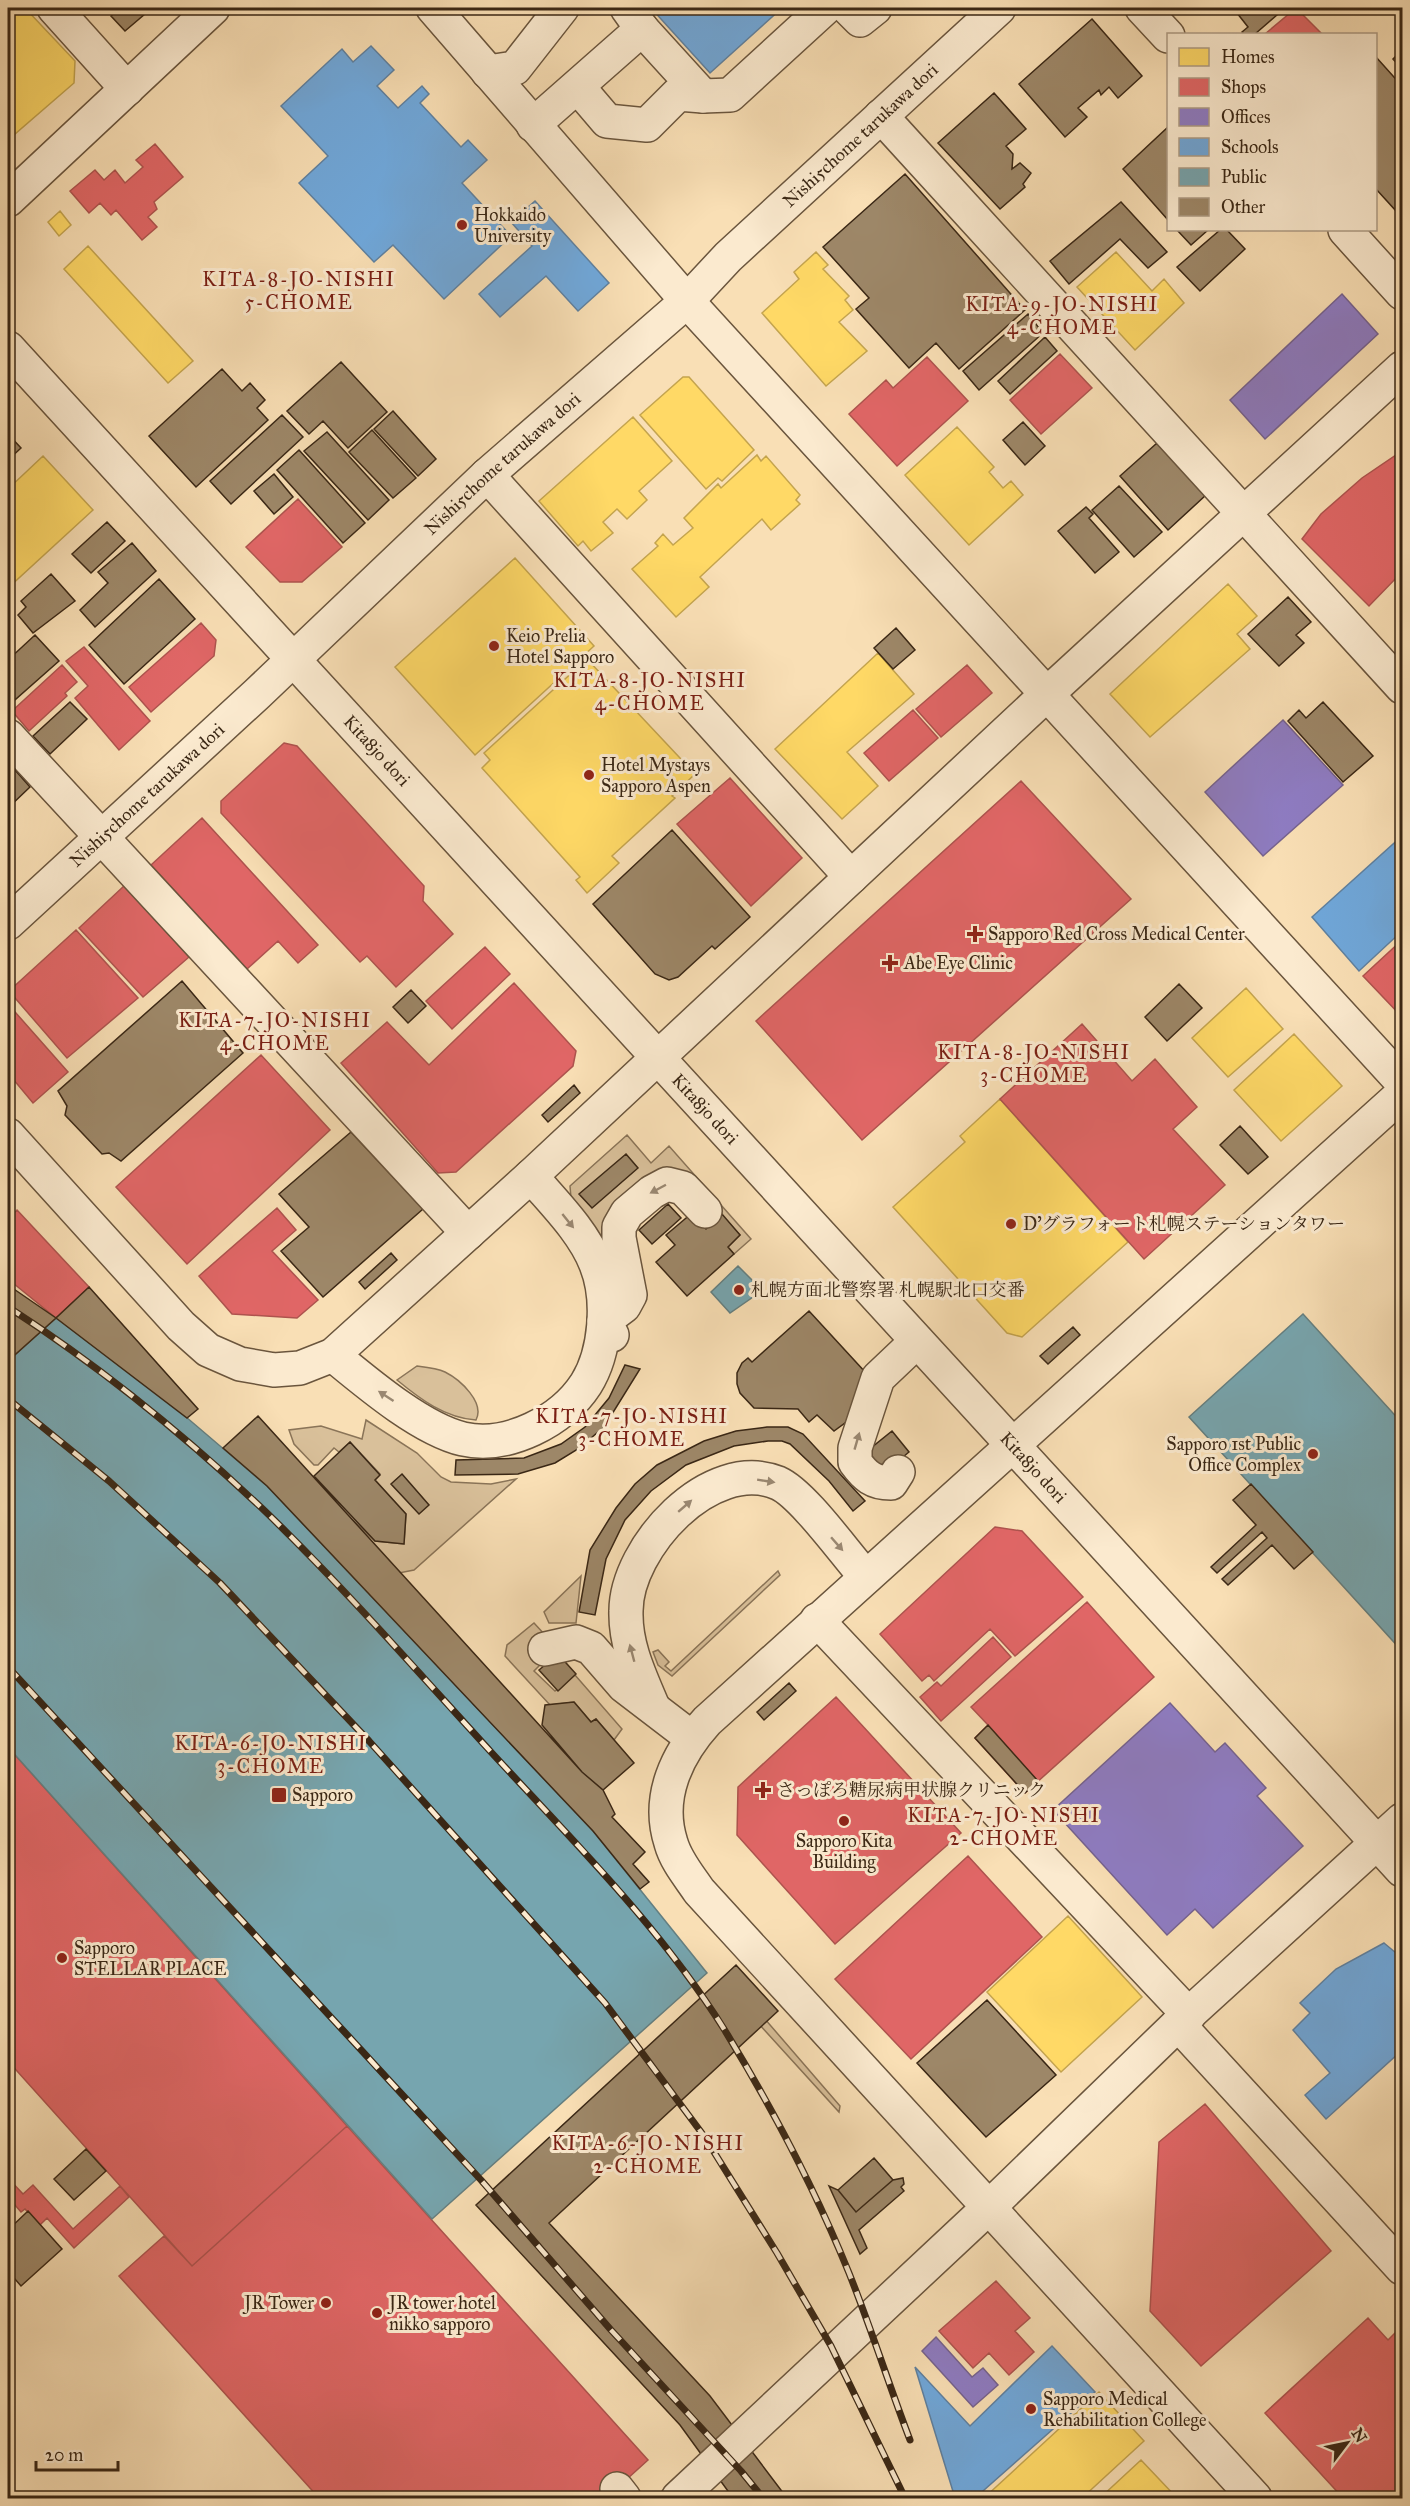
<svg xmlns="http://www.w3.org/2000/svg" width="1410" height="2506" viewBox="0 0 1410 2506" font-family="'IM FELL Great Primer','Noto Serif JP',serif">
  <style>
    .green { fill: #d9c09a; stroke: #8a7458; stroke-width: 1.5 }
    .homes { fill: #ffd966; stroke: #c4a44e; stroke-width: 1.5 }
    .shops { fill: #e06666; stroke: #ae534e; stroke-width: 1.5 }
    .offices { fill: #8e7cc3; stroke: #75628f; stroke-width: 1.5 }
    .schools { fill: #6fa8dc; stroke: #5f81a0; stroke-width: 1.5 }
    .public { fill: #76a5af; stroke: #647f81; stroke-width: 1.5 }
    .building { fill: #9d8768; stroke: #3a2715; stroke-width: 1.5 }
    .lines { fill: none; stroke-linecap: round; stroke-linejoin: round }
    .minor-casing { stroke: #6a553d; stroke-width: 36 }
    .minor { stroke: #fbeacf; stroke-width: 33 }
    .rail-casing { stroke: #3a2715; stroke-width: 7 }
    .rail { stroke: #fbeacf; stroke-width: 4.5; stroke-dasharray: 14; stroke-linecap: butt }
    .oneway { fill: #9a8872 }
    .poi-dot { fill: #8f2418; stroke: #fbeacf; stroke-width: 2 }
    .labels { text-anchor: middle; stroke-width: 6; stroke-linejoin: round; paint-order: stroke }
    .street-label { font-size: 18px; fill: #3a2715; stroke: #fbeacf }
    .poi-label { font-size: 18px; fill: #3a2715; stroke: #fbeacf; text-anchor: start }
    .neighbourhood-label { font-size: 20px; letter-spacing: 1.5px; fill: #7a1f14; stroke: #fbeacf }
  </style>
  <rect width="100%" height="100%" fill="#f9dfb5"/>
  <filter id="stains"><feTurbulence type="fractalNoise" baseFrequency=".00333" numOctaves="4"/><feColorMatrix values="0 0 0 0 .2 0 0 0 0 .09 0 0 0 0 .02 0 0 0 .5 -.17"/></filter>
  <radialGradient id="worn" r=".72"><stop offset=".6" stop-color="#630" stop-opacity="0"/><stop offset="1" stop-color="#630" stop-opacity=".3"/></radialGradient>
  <path class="green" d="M627,1135L651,1163L669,1146L751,1239L734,1254L728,1247L740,1235L711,1204L669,1174L613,1264L571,1198L570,1186Z
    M417,1366C426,1367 437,1368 445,1372C461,1380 485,1403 476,1420C445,1418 420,1399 397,1380Z
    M366,1420L417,1453L441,1477L451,1482L491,1484L516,1479L414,1570L399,1573L335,1503L375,1541L404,1544L406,1514L375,1480L380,1474L350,1442L339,1452L334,1448L318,1465H314L294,1444L289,1430L321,1426L362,1439Z
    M778,1571L780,1575L672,1676L658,1665L653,1652L658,1650L669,1662L665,1666L671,1671Z
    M581,1576L576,1623H549L544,1612Z
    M534,1623L557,1648L534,1671L555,1691L575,1675L622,1729L614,1740L596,1719L591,1722L574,1702L550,1705L505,1656L507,1645Z
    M758,2011L840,2106L839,2112L758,2023Z"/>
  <path class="homes" d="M16,8H25L75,61L74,83L8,140V15Z
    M60,211L71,225L59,236L48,222Z
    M88,246L193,361L168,383L64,269Z
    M816,252L828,265L823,269L849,296L845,300L853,310L839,322L867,351L826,386L762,313L799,279L794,272Z
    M1116,252L1152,291L1164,279L1184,303L1135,350L1077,287Z
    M683,377H689L754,450L722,481L718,478L706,489L640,415Z
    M633,417L672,461L639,491L647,500L627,519L617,509L603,522L613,533L591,551L583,541L578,546L539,501Z
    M957,427L994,467L989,472L1003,488L1011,481L1023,495L969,545L905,475Z
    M757,455L761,461L766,456L800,495L796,500L800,504L771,530L762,519L700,577L709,587L676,617L632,569L658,546L655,543L663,534L673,545L693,528L684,518L718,484L721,488Z
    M43,456L93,510L8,588V489Z
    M515,558L594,646L475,755L395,667Z
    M1228,584L1257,616L1237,634L1250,649L1150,737L1110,694Z
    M878,653L914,694L847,752L878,786L842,819L775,749Z
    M587,659L695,774L672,796L675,798L612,856L619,863L587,893L576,880L580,877L482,768L490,760L484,753Z
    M1246,988L1283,1029L1228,1077L1192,1038Z
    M1294,1034L1342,1086L1281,1141L1234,1090Z
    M1000,1099L1128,1242L1022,1337L1007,1333L893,1207L965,1142L960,1136Z
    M1068,1916L1142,1997L1061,2072L987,1992Z
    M1099,2392L1144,2441L1082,2498H984Z
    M1141,2460L1177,2498H1100Z"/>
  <path class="shops" d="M1296,8L1322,34H1265Z
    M155,144L183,177L154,202L157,209L148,217L157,227L142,240L116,210L111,215L100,203L89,213L70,191L95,170L104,180L115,170L125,183L143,167L136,160Z
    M1060,354L1092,388L1041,434L1010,400Z
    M927,357L968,401L897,466L849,414L886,380L893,388Z
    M1402,451V572L1369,606L1302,539L1321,514L1362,478Z
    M298,499L342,547L302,582H280L246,547Z
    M201,623L216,640L214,656L151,712L129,687Z
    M84,647L150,721L119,750L75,698L88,686L66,661Z
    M62,665L77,682L65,693L67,696L29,731L12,711Z
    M967,665L992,693L941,737L916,709Z
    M913,710L938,738L889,781L864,753Z
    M284,743L297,746L424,886L423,901L453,934L396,987L367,956L360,962L221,813V801Z
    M730,778L802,858L751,906L677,824Z
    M1021,781L1131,899L862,1140L756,1021Z
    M202,818L318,945L298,963L278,941L247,969L151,865Z
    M125,885L189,957L143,997L79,928Z
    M76,930L138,998L67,1058L9,991Z
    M1402,940V1017L1363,976Z
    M485,947L510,974L452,1029L426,1001Z
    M514,983L576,1051L573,1066L456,1172L438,1173L341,1063L387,1022L429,1065Z
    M8,1004L68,1072L33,1103L8,1073Z
    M1082,1024L1132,1081L1155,1059L1197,1107L1173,1129L1225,1185L1144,1259L1000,1099Z
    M261,1055L330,1130L187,1264L116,1187Z
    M277,1208L296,1230L272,1251L318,1300L297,1318L232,1314L199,1276Z
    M17,1210L89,1287L56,1318L8,1279V1219Z
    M995,1527L1022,1531L1083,1597L1015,1656L990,1629L934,1681L929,1675L922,1681L880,1634Z
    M1087,1602L1154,1677L1025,1793L975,1738L988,1725L971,1707Z
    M993,1637L1011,1657L941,1721L920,1697L937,1682L941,1686Z
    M836,1697L961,1833L835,1944L737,1835L738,1787Z
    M8,1747L347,2126L192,2266L8,2061Z
    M968,1856L1042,1937L911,2059L835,1979Z
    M1205,2104L1331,2251L1201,2366L1150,2311L1159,2142Z
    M347,2126L648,2460L606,2498H319L119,2276L164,2236L192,2266Z
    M8,2178L23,2194L33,2185L73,2229L120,2186L129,2197L74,2248L47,2218L40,2225L25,2209L21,2212L8,2197Z
    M996,2281L1030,2318L1015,2331L1034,2352L1009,2375L989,2353L973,2368L939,2331Z
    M1368,2318L1388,2340L1402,2326V2498H1343L1265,2413Z"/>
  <path class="offices" d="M1342,294L1378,334L1265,439L1230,400Z
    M1283,720L1343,785L1263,856L1205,792Z
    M1170,1703L1215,1752L1225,1743L1266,1788L1257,1796L1303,1846L1213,1928L1195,1909L1167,1935L1053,1810Z
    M936,2337L972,2377L983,2368L998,2385L973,2407L922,2351Z"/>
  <path class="schools" d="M651,8H782L710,73Z
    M371,46L394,70L377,86L398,108L422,86L429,94L420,103L461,147L468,140L487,160L462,183L511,236L444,299L393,245L374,262L299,183L328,156L281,106L342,49L353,62Z
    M535,201L609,283L578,311L546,276L500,317L479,294L532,246L511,222Z
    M1402,836V931L1359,971L1312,917Z
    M1384,1943L1402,1958V2058L1399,2053L1326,2119L1305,2095L1330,2073L1293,2030L1310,2013L1300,2003L1336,1969Z
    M1052,2346L1095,2392L975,2498H955L915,2367L970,2426Z"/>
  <path class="public" d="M738,1266L758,1286L751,1293L753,1297L730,1313L711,1292Z
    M1303,1314L1402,1423V1651L1189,1417Z
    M56,1318L172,1405L267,1486L593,1831L707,1973L432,2219L8,1747V1361Z"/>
  <path class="building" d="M120,8H152L125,31L111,16Z
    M1233,8H1285L1255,34H1244L1242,32L1248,27Z
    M1092,19L1142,76L1118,98L1109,87L1101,95L1099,90L1078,108L1087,117L1065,137L1019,84Z
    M1402,50V69L1393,59Z
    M1376,57L1402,86V206L1397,212L1376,189Z
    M994,93L1026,129L1006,146L1013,154L1012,169L1020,163L1031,173L1023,184L1025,187L1000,209L938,143Z
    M1168,127V220L1123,169Z
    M905,174L1025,310L959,369L936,343L909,368L856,309L869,298L823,247Z
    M1121,202L1167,252L1148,268L1120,239L1069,284L1050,261Z
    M1177,230H1208L1191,245Z
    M1220,230H1227L1245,249L1200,291L1177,267Z
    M1028,314L1043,333L979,390L963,371Z
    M1045,337L1057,351L1010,394L998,381Z
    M341,362L387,412L348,448L323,421L309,434L287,411Z
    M222,369L242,391L250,383L265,400L257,408L268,420L196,487L149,436Z
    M393,411L436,459L418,476L374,429Z
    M282,415L303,437L231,504L210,481Z
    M1023,422L1045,446L1025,465L1003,440Z
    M372,430L416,478L393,498L349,452Z
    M327,432L389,500L368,520L304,451Z
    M8,434L21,448L8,460Z
    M1157,443L1206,495L1168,530L1120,476Z
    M299,450L365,523L343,543L277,470Z
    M274,474L293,497L274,514L254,491Z
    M1119,486L1162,532L1134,557L1092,510Z
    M1086,507L1093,514L1089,518L1119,552L1095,573L1058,531Z
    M107,522L125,541L91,573L72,554Z
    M132,543L156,571L95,627L80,610L108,583L98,572Z
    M51,574L75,601L33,633L18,615L26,607L21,601Z
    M159,579L195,619L124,684L89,645Z
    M1288,597L1311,622L1296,635L1304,643L1279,666L1248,634Z
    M896,628L915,650L893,669L874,648Z
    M35,635L59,661L8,706V660Z
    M70,702L87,719L50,754L33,736Z
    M1323,702L1373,756L1343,782L1288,721L1299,710L1306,718Z
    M8,762L30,787L8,808Z
    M672,830L750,917L715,949L712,946L678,977L669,980L655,974L593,904Z
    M182,981L243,1053L121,1161L109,1153L102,1154L65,1115L67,1106L58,1091Z
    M1179,984L1202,1008L1167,1041L1145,1017Z
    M411,990L426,1006L408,1023L393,1007Z
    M574,1085L580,1093L548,1122L542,1115Z
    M1240,1126L1268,1157L1248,1174L1220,1145Z
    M351,1132L423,1209L323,1297L281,1251L309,1227L279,1194Z
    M626,1154L638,1168L592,1208L579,1194Z
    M668,1204L681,1218L652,1244L639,1230Z
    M692,1213L706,1229L722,1214L740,1235L728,1247L734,1254L687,1296L656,1262L675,1245L666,1235Z
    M391,1253L397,1260L365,1289L359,1282Z
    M8,1285L56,1318L8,1361Z
    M89,1287L198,1409L187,1418L56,1318Z
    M809,1311L866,1373L853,1417L834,1431L817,1415L809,1422L798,1409L754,1408L740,1393L737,1384V1373L742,1363L748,1358L752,1362Z
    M1073,1327L1080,1335L1048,1364L1040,1356Z
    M625,1365L640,1369L604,1427L578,1449L555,1463L518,1474L455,1475L456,1460L524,1458L561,1444L585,1427L609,1398Z
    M258,1416L582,1772L603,1790L615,1814L612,1817L645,1852L633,1864L649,1882L640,1889L593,1831L557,1793L267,1486L223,1448Z
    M767,1427H788L803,1434L865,1501L853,1511L829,1481L790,1444L782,1441H768L734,1446L686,1465L651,1491L625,1520L606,1559L595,1615L579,1612L590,1550L616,1508L635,1484L657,1465L704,1441L736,1431Z
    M892,1431L909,1452L886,1471L875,1466L870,1454L871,1448Z
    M350,1442L380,1475L375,1480L406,1514L404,1544L375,1541L314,1476Z
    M402,1474L429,1505L419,1514L391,1484Z
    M1251,1484L1313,1552L1294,1569L1272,1545L1228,1585L1222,1579L1267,1538L1262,1532L1217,1573L1211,1567L1256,1525L1233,1500Z
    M558,1654L576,1674L558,1691L539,1670Z
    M789,1683L796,1691L764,1720L757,1712Z
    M574,1702L591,1722L596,1719L634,1763L603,1790L582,1772L542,1725L545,1705Z
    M988,1725L1038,1781L1025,1793L975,1738Z
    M736,1965L778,2011L549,2223L710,2396L787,2498H733L680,2425L476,2205Z
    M987,2000L1056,2075L986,2137L917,2063Z
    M86,2149L106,2171L74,2200L54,2179Z
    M874,2158L893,2180L856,2212L838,2190Z
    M903,2178L904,2184L901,2187L904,2191L859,2230L867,2248L860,2254L829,2186L838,2190L856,2212L893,2180Z
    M28,2211L62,2249L21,2286L8,2271V2230Z"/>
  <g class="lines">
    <g class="minor-casing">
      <g id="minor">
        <path d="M54,8L127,89"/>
        <path d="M433,8L687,301L1402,1082"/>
        <path d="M627,8L642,29L703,96"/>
        <path d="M848,8L860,20L875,8"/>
        <path d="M1142,8L1168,36"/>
        <path d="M488,72L515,68L562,8"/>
        <path d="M578,87L607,121L647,125L678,94L703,96L730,95L825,8"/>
        <path d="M881,116L1402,687"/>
        <path d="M533,125L642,29"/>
        <path d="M8,200L213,8"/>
        <path d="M1345,230L1402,293"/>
        <path id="s1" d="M8,348L1402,1870"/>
        <path d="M487,475L851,877"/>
        <path d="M8,736L468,1233"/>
        <path id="s2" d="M8,923L257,694L487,475L687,301L728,257L999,8"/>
        <path d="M8,1135L181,1326L208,1350L240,1364L274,1370L300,1368L333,1355L531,1176L1047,694L1402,368"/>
        <path d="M612,1335L604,1321L624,1306L630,1295L619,1238V1227L627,1213L652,1192L667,1184L683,1188L705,1211"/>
        <path d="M333,1355C367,1383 421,1429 463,1439C508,1449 562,1421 586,1384C606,1352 610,1299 596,1264C583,1231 554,1203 531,1176"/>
        <path d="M898,1472L891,1483C873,1483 865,1476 855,1462V1448L878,1378L917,1341"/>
        <path d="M817,1620L1189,2015"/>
        <path d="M545,1649L576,1642L591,1648L624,1686L692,1738"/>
        <path d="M653,1707C640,1676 625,1646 626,1611C626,1548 710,1455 778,1483C803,1494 846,1555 866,1577"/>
        <path d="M1178,2024L1402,2268"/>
        <path d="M617,2489L624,2498"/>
        <path d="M678,2498L988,2208L1178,2024L1402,1820"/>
        <path d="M1255,2498L699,1891C689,1876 676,1861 671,1843C656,1797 677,1754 707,1721L1402,1094"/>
      </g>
    </g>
    <use href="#minor" class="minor"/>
    <g class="rail-casing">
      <path id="rail" d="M8,1307C101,1367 188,1438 268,1514C346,1590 418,1672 491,1752C573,1841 660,1927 724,2029C771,2106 815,2189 849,2273C871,2328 889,2385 910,2440
        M8,1399L109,1481L220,1583L369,1741L605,2003L704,2136L777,2253L831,2346L905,2498
        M8,1667L481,2180L611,2330L741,2471L763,2498"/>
    </g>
    <use href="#rail" class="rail"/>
  </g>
  <defs><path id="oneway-solid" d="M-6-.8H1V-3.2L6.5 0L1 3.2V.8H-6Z" transform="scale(1.5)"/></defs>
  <g class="oneway">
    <use href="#oneway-solid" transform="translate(658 1189) rotate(152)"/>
    <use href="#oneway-solid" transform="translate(568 1221) rotate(51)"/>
    <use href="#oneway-solid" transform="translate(386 1396) rotate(-147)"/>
    <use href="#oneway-solid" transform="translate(857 1441) rotate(-74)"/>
    <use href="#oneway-solid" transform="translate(766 1481) rotate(9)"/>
    <use href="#oneway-solid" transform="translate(685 1506) rotate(-41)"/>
    <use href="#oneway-solid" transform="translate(837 1544) rotate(49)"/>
    <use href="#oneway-solid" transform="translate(632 1653) rotate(-105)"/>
  </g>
  <g class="poi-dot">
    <circle cx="462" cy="225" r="6"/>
    <circle cx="494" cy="646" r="6"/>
    <circle cx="589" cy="775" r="6"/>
    <path d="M972 925h6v6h6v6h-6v6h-6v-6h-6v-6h6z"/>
    <path d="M887 954h6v6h6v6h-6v6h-6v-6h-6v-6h6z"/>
    <circle cx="1011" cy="1224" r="6"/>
    <circle cx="739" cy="1290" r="6"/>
    <circle cx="1313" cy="1454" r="6"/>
    <path d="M760 1781h6v6h6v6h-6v6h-6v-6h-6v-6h6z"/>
    <rect x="271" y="1787" width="16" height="16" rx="3"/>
    <circle cx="844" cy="1821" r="6"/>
    <circle cx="62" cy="1958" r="6"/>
    <circle cx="326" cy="2303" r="6"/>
    <circle cx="377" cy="2313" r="6"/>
    <circle cx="1031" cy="2409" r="6"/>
  </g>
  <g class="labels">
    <g class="street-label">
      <text dy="6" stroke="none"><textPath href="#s2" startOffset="1161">Nishi5chome tarukawa dori</textPath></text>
      <text dy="6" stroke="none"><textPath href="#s2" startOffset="675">Nishi5chome tarukawa dori</textPath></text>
      <text dy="6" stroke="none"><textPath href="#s1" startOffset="546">Kita8jo dori</textPath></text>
      <text dy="6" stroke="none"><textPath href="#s2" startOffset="189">Nishi5chome tarukawa dori</textPath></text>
      <text dy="6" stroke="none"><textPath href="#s1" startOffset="1032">Kita8jo dori</textPath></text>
      <text dy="6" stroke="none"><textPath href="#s1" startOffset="1518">Kita8jo dori</textPath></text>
    </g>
    <g class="poi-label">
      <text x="474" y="221">Hokkaido<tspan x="474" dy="21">University</tspan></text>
      <text x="506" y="642">Keio Prelia<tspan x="506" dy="21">Hotel Sapporo</tspan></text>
      <text x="601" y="771">Hotel Mystays<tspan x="601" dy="21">Sapporo Aspen</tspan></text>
      <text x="988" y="940">Sapporo Red Cross Medical Center</text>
      <text x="904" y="969">Abe Eye Clinic</text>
      <text x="1023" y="1230">D'グラフォート札幌ステーションタワー</text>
      <text x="751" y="1296">札幌方面北警察署 札幌駅北口交番</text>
      <text x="1301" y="1450" text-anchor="end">Sapporo 1st Public<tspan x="1301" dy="21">Office Complex</tspan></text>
      <text x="777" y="1796">さっぽろ糖尿病甲状腺クリニック</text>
      <text x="292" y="1801">Sapporo</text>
      <text x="844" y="1847" text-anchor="middle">Sapporo Kita<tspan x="844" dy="21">Building</tspan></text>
      <text x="74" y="1954">Sapporo<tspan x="74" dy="21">STELLAR PLACE</tspan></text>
      <text x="314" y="2309" text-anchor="end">JR Tower</text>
      <text x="389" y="2309">JR tower hotel<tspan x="389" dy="21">nikko sapporo</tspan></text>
      <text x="1043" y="2405">Sapporo Medical<tspan x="1043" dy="21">Rehabilitation College</tspan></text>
    </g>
    <g class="neighbourhood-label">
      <text x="299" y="286">KITA-8-JO-NISHI<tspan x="299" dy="23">5-CHOME</tspan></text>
      <text x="1062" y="311">KITA-9-JO-NISHI<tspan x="1062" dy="23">4-CHOME</tspan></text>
      <text x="650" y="687">KITA-8-JO-NISHI<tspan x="650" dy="23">4-CHOME</tspan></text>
      <text x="275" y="1027">KITA-7-JO-NISHI<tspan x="275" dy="23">4-CHOME</tspan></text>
      <text x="1034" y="1059">KITA-8-JO-NISHI<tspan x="1034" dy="23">3-CHOME</tspan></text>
      <text x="632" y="1423">KITA-7-JO-NISHI<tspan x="632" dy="23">3-CHOME</tspan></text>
      <text x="271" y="1750">KITA-6-JO-NISHI<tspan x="271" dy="23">3-CHOME</tspan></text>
      <text x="1004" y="1822">KITA-7-JO-NISHI<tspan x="1004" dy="23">2-CHOME</tspan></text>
      <text x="648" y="2150">KITA-6-JO-NISHI<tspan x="648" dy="23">2-CHOME</tspan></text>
    </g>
  </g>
  <rect width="1410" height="2506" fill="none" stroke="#f9dfb5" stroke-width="30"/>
  <rect x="9" y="9" width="1392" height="2488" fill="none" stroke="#3a2715" stroke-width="3"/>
  <rect x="15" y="15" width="1380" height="2476" fill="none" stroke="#3a2715" stroke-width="1.5"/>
  <rect x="1167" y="33" width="210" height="198" fill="#fbeacf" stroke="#ae9c85" stroke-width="1.5"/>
  <rect x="1179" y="48" width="30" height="18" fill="#ffd966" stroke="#ae9c85" stroke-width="1.5"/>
  <text x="1221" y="63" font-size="18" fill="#3a2715">Homes</text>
  <rect x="1179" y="78" width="30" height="18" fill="#e06666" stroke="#ae9c85" stroke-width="1.5"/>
  <text x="1221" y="93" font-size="18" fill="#3a2715">Shops</text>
  <rect x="1179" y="108" width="30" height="18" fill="#8e7cc3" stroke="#ae9c85" stroke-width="1.5"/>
  <text x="1221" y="123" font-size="18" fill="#3a2715">Offices</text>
  <rect x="1179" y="138" width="30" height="18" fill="#6fa8dc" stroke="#ae9c85" stroke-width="1.5"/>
  <text x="1221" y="153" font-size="18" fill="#3a2715">Schools</text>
  <rect x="1179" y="168" width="30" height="18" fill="#76a5af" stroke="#ae9c85" stroke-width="1.5"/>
  <text x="1221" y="183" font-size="18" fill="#3a2715">Public</text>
  <rect x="1179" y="198" width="30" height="18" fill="#9d8768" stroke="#ae9c85" stroke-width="1.5"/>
  <text x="1221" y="213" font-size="18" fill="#3a2715">Other</text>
  <g transform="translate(1347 2443) rotate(58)" stroke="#fbeacf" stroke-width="4.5" paint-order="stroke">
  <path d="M0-4.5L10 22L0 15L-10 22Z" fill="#3a2715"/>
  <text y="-9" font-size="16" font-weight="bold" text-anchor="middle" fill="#3a2715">N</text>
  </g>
  <path d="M36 2461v9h82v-9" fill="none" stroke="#3a2715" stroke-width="3"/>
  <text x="45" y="2461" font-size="18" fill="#3a2715" stroke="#fbeacf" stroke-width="4.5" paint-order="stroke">20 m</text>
  <rect width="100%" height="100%" filter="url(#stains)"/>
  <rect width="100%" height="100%" fill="url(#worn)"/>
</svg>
